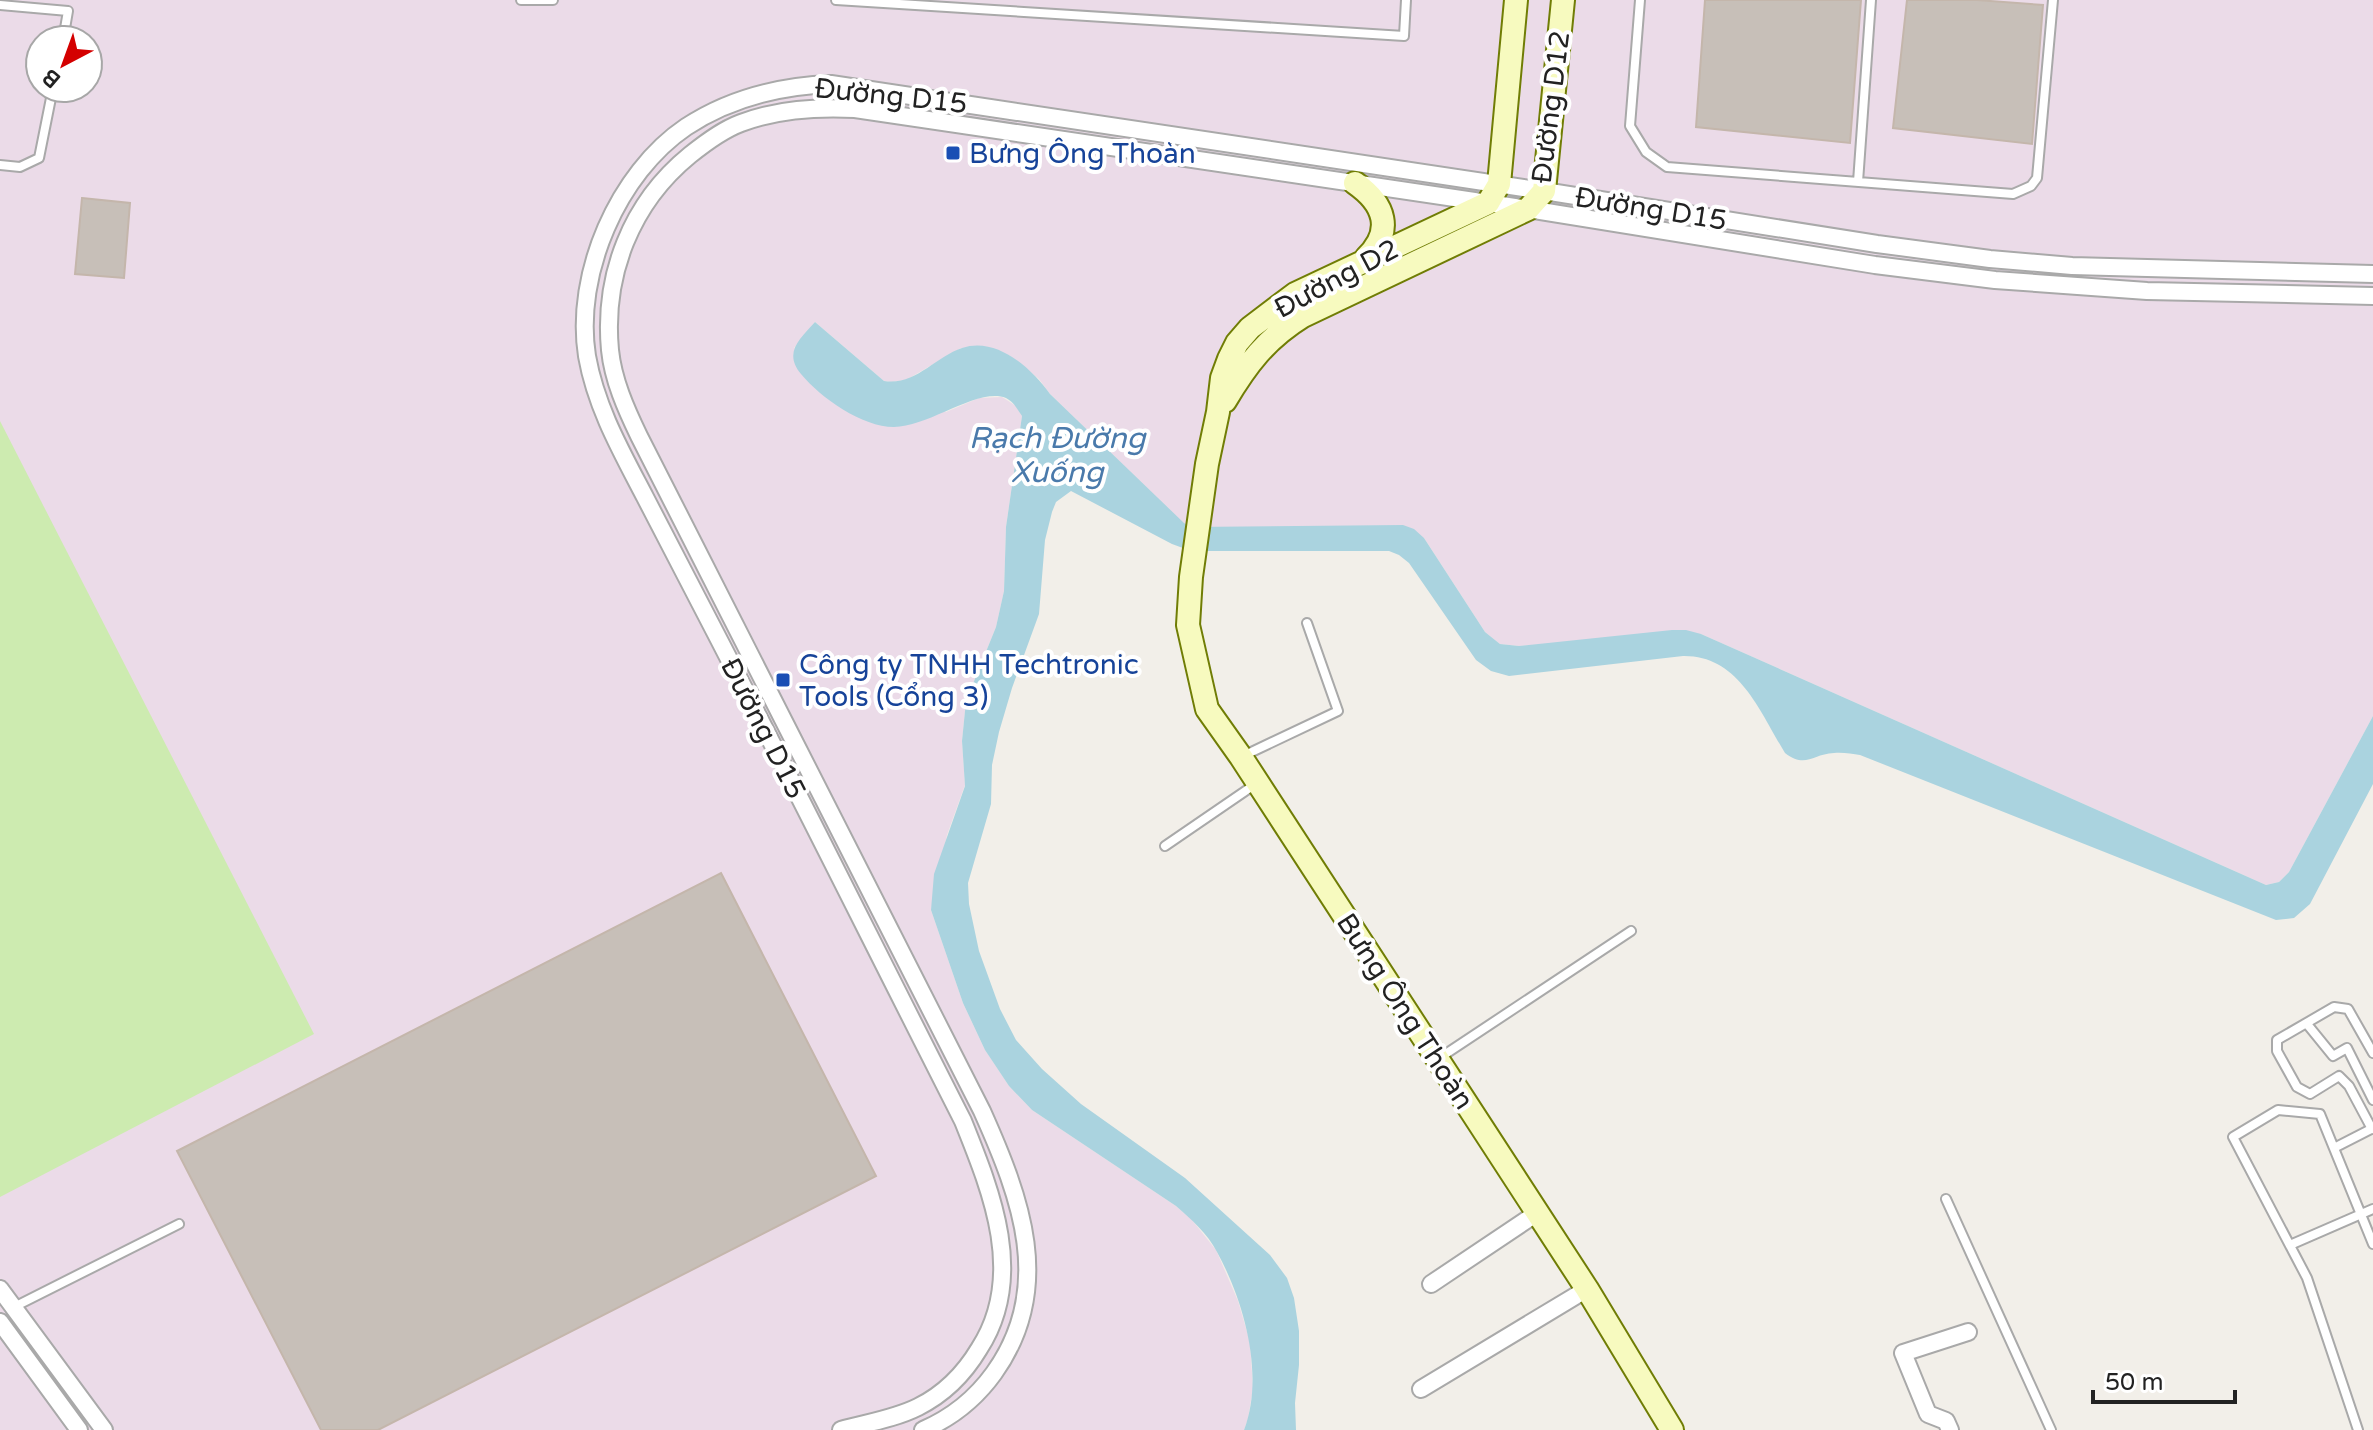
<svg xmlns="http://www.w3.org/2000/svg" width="2373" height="1430" viewBox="0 0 2373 1430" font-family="'Varela Round',sans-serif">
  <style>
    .industrial { fill: #ebdbe8; fill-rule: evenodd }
    .grass { fill: #cdebb0 }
    .water { fill: #aad3df }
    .building { fill: #c7bfb8; stroke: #c4b6ab; stroke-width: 2 }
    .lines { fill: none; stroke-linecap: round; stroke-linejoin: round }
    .lane-casing { stroke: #a9a9a9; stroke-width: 12 }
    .street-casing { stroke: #a9a9a9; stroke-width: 20 }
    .secondary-casing { stroke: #707d05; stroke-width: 26 }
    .lane { stroke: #fff; stroke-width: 8 }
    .street { stroke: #fff; stroke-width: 16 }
    .secondary { stroke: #f7fabf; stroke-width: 22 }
    .transit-dot { fill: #1a4fb4; stroke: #fff; stroke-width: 3 }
    .labels { text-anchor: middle; stroke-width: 8; stroke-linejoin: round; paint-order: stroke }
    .street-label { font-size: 28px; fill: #222; stroke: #fff }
    .transit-label { font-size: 28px; fill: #164399; stroke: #fff; text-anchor: start }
    .water-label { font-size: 30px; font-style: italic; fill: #4a7aab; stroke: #fff }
  </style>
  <rect width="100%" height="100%" fill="#f2efe9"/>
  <path class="industrial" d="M0,0H2373V716L2289,872L2279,882L2266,885L1701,634L1519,646L1500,644L1485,632L1424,538L1190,527L1184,524L1050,394L1039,379L1009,355L961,348L906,380L891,382L884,381L815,322L794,348L946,412L979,398L1002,397L1016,406L1022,416L1006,527L1004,591L996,627L966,701L962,741L965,785L947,835L931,910L963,1003L985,1050L1009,1086L1032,1110L1176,1206L1192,1220L1216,1250L1238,1301L1250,1342L1253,1388L1248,1419L1244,1430H0ZM40,40H88V88H40Z"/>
  <path class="grass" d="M0,421L314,1034L0,1197Z"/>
  <path class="water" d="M815,322L884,381C915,386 935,357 962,348C997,336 1032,369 1050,394L1184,523L1190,527L1403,525L1414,529L1424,538L1485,632L1500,644L1519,646L1672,630H1686L1701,634L2266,885L2279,882L2289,872L2373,716V784L2310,904L2294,918L2276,920L1860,755C1852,754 1843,752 1834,753C1812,754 1806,769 1785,753C1760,712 1739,655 1683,656L1509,676L1491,671L1476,660L1409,563L1399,555L1389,551H1191L1172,544L1071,491L1056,502L1052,512L1045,540L1039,614L1012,688L999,732L992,765L991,804L968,883L969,904L979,951L1000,1009L1016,1040L1042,1069L1081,1104L1185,1178L1270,1255L1287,1278L1294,1298L1299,1331V1365L1295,1403L1296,1430H1244C1265,1375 1244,1301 1217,1252C1208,1234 1191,1219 1176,1206L1032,1110L1009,1086L985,1050L963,1003L931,910L934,874L965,786L962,741L966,701L996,627L1004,591L1006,527L1022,416C1017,409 1014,402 1006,398C978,387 929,427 894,427C862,427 821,398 801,374C783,352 800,339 815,322Z"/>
  <path class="building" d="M1705,0H1861L1850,143L1696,127Z
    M1907,0H1977L2043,5L2032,144L1893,128Z
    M82,198L130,203L124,278L75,274Z
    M721,873L876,1176L378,1430H321L177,1151Z"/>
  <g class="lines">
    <g class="lane-casing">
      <path id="lane" d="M521,0H553
        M836,0L1404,36L1406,0
        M1640,0L1630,126L1646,152L1667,167L2013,194L2031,186L2037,178L2053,0
        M0,5L68,11L63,40
        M0,165L20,167L39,158L53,88
        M1858,182L1871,0
        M1243,756L1338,711L1307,623
        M1165,846L1257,783
        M2307,1024L2333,1056L2347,1048L2373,1100
        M1438,1059L1631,931
        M2372,1129L2349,1086L2339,1076L2310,1094L2297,1087L2277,1051V1040L2334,1007L2348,1009L2373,1053
        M2334,1148L2373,1128
        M1946,1199L2051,1430
        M2290,1245L2373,1209
        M14,1307L179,1224
        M2358,1430L2307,1278L2233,1137L2278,1110L2320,1114L2373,1244"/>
    </g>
    <g class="street-casing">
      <path id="street" d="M1431,1284L1537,1213
        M0,1289L104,1430
        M0,1322L79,1430
        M1421,1389L1587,1289
        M841,1430C866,1423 894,1419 918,1407C944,1394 964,1374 979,1349C1026,1277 992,1193 963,1121C880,958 799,794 715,632C692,587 668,542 645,497C621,451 596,407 587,356C574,274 618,173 686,127C730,98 779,86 831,84L1544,191L1877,244L1990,259L2072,266L2373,274
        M923,1430C951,1418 976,1398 994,1373C1055,1288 1021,1198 982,1111L639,436C626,409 613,380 610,350C603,275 631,203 690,155C705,143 722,130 741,123C778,109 816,107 855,109L1528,209L1875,265L1995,280L2147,291L2373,296
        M1950,1430L1946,1421L1928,1414L1903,1353L1968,1332"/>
    </g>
    <g class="secondary-casing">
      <path id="secondary" d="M1516,0L1499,184L1488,203L1295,294L1250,328L1237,343L1229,359L1222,378L1218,412L1207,464L1191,577L1188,625L1207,709L1241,757L1587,1289L1672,1430
        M1355,183C1385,204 1394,231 1366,258
        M1225,401C1247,364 1266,339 1303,316L1528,209L1544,191L1563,0"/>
    </g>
    <use href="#lane" class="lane"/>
    <use href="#street" class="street"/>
    <use href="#secondary" class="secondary"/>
  </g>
  <g class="transit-dot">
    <rect x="945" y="145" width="16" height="16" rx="4"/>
    <rect x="775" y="672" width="16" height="16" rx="4"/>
  </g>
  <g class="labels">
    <g class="street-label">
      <text transform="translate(891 95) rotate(6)" y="10">Đường D15</text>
      <text transform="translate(1550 107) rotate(-83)" y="10">Đường D12</text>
      <text transform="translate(1651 208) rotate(9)" y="10">Đường D15</text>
      <text transform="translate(1336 278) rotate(-28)" y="10">Đường D2</text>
      <text transform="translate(764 728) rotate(63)" y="10">Đường D15</text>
      <text transform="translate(1406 1011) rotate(57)" y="10">Bưng Ông Thoàn</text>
    </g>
    <g class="transit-label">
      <text x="969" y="163">Bưng Ông Thoàn</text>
      <text x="799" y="674">Công ty TNHH Techtronic<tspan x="799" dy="32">Tools (Cổng 3)</tspan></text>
    </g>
    <g class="water-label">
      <text x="1057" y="448">Rạch Đường<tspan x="1057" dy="34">Xuống</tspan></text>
    </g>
  </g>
  <g transform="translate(64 64) rotate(221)"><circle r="38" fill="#ffffff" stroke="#a7a7a7" stroke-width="2"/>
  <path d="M0-6L14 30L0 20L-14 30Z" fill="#d40000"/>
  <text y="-12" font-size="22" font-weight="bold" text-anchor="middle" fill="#222222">B</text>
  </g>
  <path d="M2093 1390v12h142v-12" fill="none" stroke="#222222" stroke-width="4"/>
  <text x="2105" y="1390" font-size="24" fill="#222222" stroke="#ffffff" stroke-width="6" paint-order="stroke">50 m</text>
</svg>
